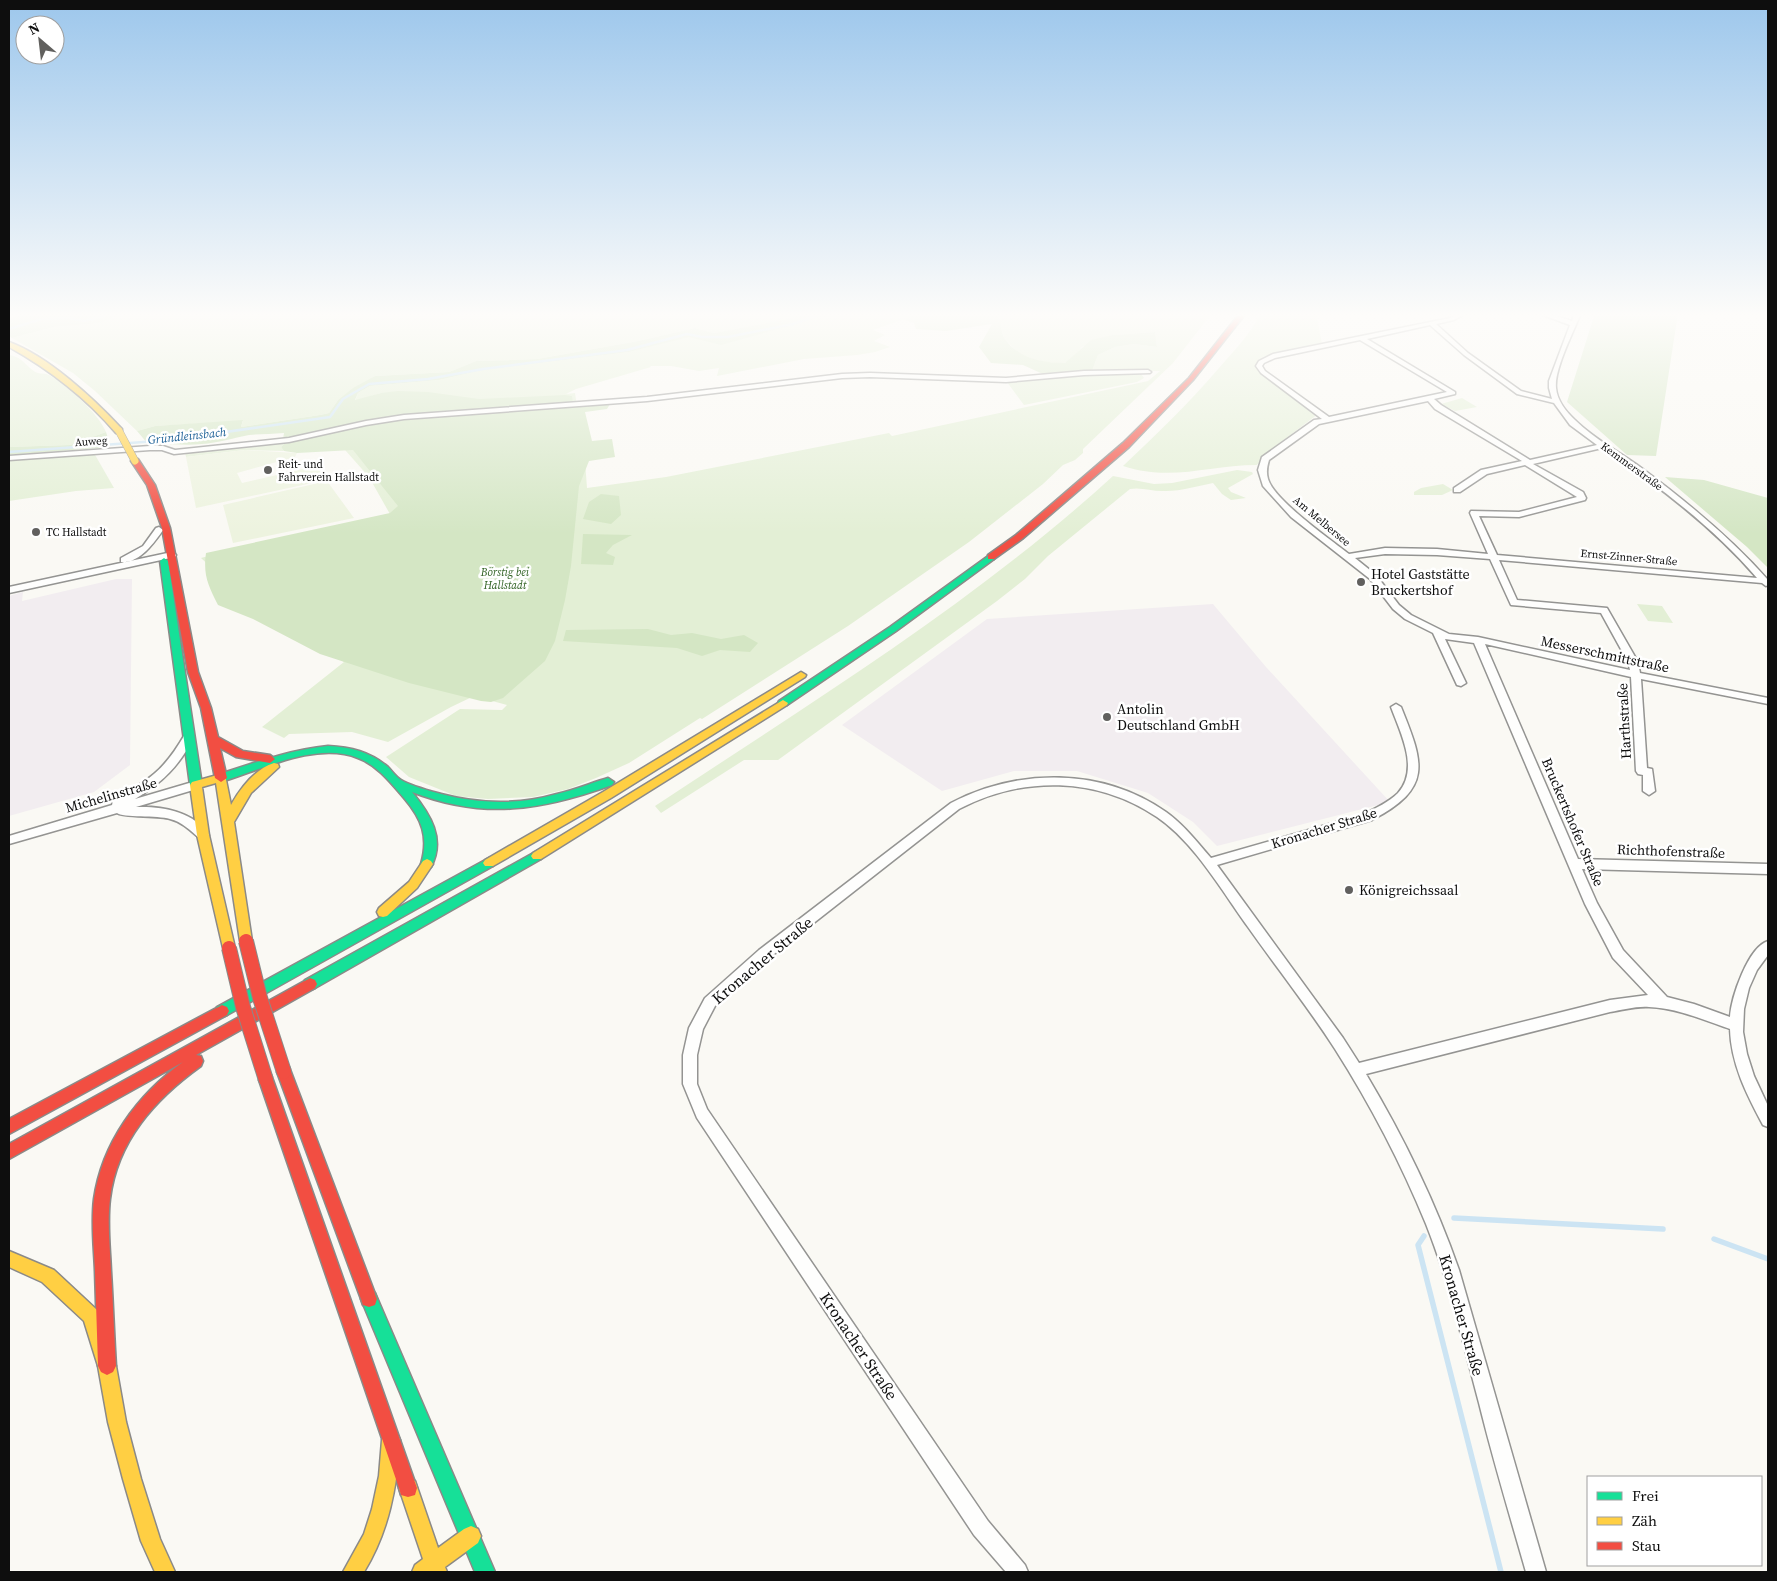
<svg xmlns="http://www.w3.org/2000/svg" width="1777" height="1581" viewBox="0 0 1777 1581" font-family="'Source Serif 4',serif">
  <style>
    .industrial { fill: #f2edf0 }
    .green { fill: #e3efd5 }
    .forest { fill: #d4e6c4 }
    .pitch { fill: #edf3df }
    .lines { fill: none; stroke-linecap: round; stroke-linejoin: round }
    .stream-far1 { stroke: #cce4f3; stroke-width: 2.5 }
    .stream { stroke: #cce4f3; stroke-width: 5.5 }
    .street-casing { stroke: #949492; stroke-width: 3 }
    .fast-casing { stroke: #8b8a88; stroke-width: 3 }
    .slow-casing { stroke: #8b8a88; stroke-width: 3 }
    .jam-casing { stroke: #8b8a88; stroke-width: 3 }
    .street { fill: #fefefd; fill-rule: evenodd }
    .fast { fill: #16e098; fill-rule: evenodd }
    .slow { fill: #ffcf43; fill-rule: evenodd }
    .jam { fill: #f24e42; fill-rule: evenodd }
    .slow-bridge-casing { stroke: #8b8a88; stroke-width: 8; stroke-linecap: butt }
    .jam-bridge-casing { stroke: #8b8a88; stroke-width: 16; stroke-linecap: butt }
    .slow-bridge { stroke: #ffcf43; stroke-width: 7 }
    .jam-bridge { stroke: #f24e42; stroke-width: 14 }
    .poi-dot { fill: #61605e; stroke: #fff; stroke-width: 2 }
    .labels { text-anchor: middle; stroke-width: 5; stroke-linejoin: round; paint-order: stroke }
    .far-street-label { font-size: 11px; fill: #0e0e0e; stroke: #fff }
    .far-poi-label { font-size: 11px; fill: #0e0e0e; stroke: #fff; text-anchor: start }
    .far-park-label { font-size: 11px; font-style: italic; fill: #2f6122; stroke: #fff }
    .far-water-label { font-size: 12px; font-style: italic; fill: #1f6298; stroke: #fff }
    .poi-label { font-size: 14px; fill: #0e0e0e; stroke: #fff; text-anchor: start }
    .street-label { font-size: 14px; fill: #0e0e0e; stroke: #fff }
    .near-street-label { font-size: 16px; fill: #0e0e0e; stroke: #fff }
  </style>
  <rect width="100%" height="100%" fill="#faf9f4"/>
  <path class="industrial" d="M116,579H132L130,765L94,792L9,816V596L23,592L22,601Z
    M1213,604L1266,667L1390,802L1217,846L1193,822L1148,793L1077,771H1014L942,791L842,725L987,619Z"/>
  <path class="green" d="M134,313H807L787,319L714,333L695,328L638,341L537,359L476,361L449,372L375,376L338,400L329,413L320,415L241,427L243,421L155,426L137,431L95,391L73,373L12,338L54,327L100,323L117,316Z
    M836,313H921L873,330L885,335L874,341L890,347L875,352L857,355L804,359L717,376L719,368L699,371L671,366H650L651,367L576,389L566,394L575,393L577,406H581L587,488L666,477L889,433L892,436L1148,381L1160,371H1092L1098,355L1115,347L1134,344L1157,347L1155,332L1113,335L1082,347L1072,359L1065,363H1055L1038,361L1018,353L1004,338L997,313H1212L1173,363L1083,449V453L1075,460L1063,465L1043,484L969,542L848,626L702,719L700,718L629,763L596,778L568,789L533,797L488,799L456,796L409,777L386,757L460,709L502,710L507,705L474,696L451,707L388,742L352,732L289,734L284,738L262,727L344,662L228,583L201,558L234,549L395,523L369,477L330,433L381,393L355,401L358,393L370,386L439,380L483,370L629,352L689,336L721,344Z
    M1261,313H1316L1322,344L1263,357L1256,367L1260,373L1318,414L1264,455L1257,465C1208,465 1172,482 1123,466C1156,435 1189,403 1219,368C1234,351 1251,333 1261,313Z
    M9,355C24,357 27,369 38,373C41,374 45,373 49,375C66,384 99,414 106,432L70,445L9,447Z
    M1134,373L1142,375L1144,378L1137,382L1024,405L1007,382L1065,375Z
    M1462,398L1477,407L1455,411L1441,404Z
    M277,443L284,444L281,447L284,451L245,450L186,457L185,452Z
    M94,453L114,488L76,491L9,501V459Z
    M1237,470L1252,472L1253,474L1228,488L1231,492L1246,498L1231,500L1222,494L1213,483C1197,486 1179,492 1162,491C1151,491 1141,487 1130,489L1048,556L1025,579L997,601L778,760H744L661,813L655,806C812,702 974,603 1113,476L1154,484L1172,483Z
    M1443,484L1453,490L1442,495H1414V492L1421,488Z
    M1637,604L1662,606L1673,623L1648,621Z"/>
  <path class="forest" d="M32,313L93,315L98,313H134L117,316L100,323L54,327L12,338L9,336V318Z
    M807,313H836L721,345L689,337L629,352L483,370L439,380L370,386L358,393L355,400L381,393L398,391L428,392L479,399L565,395L572,396L573,404L405,416L283,439L284,433C272,434 260,434 249,435C233,438 218,443 202,444C184,446 167,443 148,444L137,431L155,426L243,420L241,427L320,415L329,413L338,400L353,388L375,376L449,372L476,361L537,359L638,341L695,328L714,333L787,319Z
    M921,313H997C1002,321 1000,332 1005,339C1019,359 1043,363 1065,363L1091,340L1113,335L1155,332L1157,347L1134,344L1115,347L1098,355L1092,371L1045,375L1023,365L991,363L979,347L992,324L946,331L916,329L914,323L902,319Z
    M1595,313H1678L1656,456L1627,455L1567,402Z
    M610,404L607,409L585,412L592,441L612,439L615,457L589,461L579,486L571,566L565,600L555,641L545,661L503,698L491,702L481,701L409,683L320,654L253,619L218,605C208,585 203,575 206,553L390,513L398,506L353,450L297,453L284,451L281,447L284,444L366,425L395,421Z
    M106,432L109,441L98,448L9,455V447L70,445Z
    M1665,477L1704,480L1768,498V568L1747,547Z
    M601,494L619,496L621,515L611,524L583,519L589,502Z
    M583,534L632,535L613,545L606,553L615,557L613,565L581,564Z
    M648,629L671,635L692,633L721,639L744,635L758,643L750,652L720,650L702,656L677,648L563,641L566,630Z"/>
  <path class="pitch" d="M245,450L297,453L295,457L237,473L242,483L316,466L326,480L196,508L186,457Z
    M327,481L354,518L233,543L223,505Z"/>
  <g class="lines">
    <path class="stream-far1" d="M9,329L41,319L69,318L84,321L116,313
      M9,452L170,440L330,417L343,399L369,384L428,379L483,369L627,350L687,334L702,337H728L793,324L824,313"/>
    <path class="stream" d="M1454,1218L1663,1229
      M1424,1236L1418,1245L1501,1572
      M1714,1239L1768,1259"/>
    <g class="street-casing">
      <path id="street" d="M1458,313H1466L1454,320L1436,324L1468,353L1521,391L1552,399L1549,388V381L1570,325L1537,313H1546L1572,321L1575,313H1581C1574,331 1554,369 1556,388C1557,400 1566,412 1575,420C1594,439 1618,451 1640,467C1686,501 1730,537 1768,580V585L1766,586L1762,583L1499,560L1517,600L1607,608L1638,662L1640,673L1768,698V704L1641,679L1647,768L1652,769L1655,791L1649,795L1643,791V775L1638,774L1636,771L1631,677L1485,644L1578,859L1768,864V874L1582,869L1597,903L1623,950L1667,997L1694,1004L1730,1017C1731,998 1748,947 1768,941V955L1757,970L1749,988L1744,1009L1743,1032L1747,1054L1754,1076L1768,1106V1127L1763,1125C1747,1095 1731,1064 1730,1029C1704,1020 1677,1008 1649,1007C1636,1006 1623,1010 1610,1012L1366,1074C1403,1136 1435,1201 1459,1270L1546,1572H1526C1510,1516 1493,1460 1479,1403C1463,1343 1449,1282 1426,1224C1401,1163 1370,1104 1335,1049C1308,1007 1277,968 1248,927C1222,891 1194,842 1157,817C1096,776 1022,776 959,809L769,958L715,1006L703,1029L697,1055V1084L707,1109L988,1521L1025,1565L1028,1572H1006L974,1535L697,1118L683,1084V1055L689,1028L705,998L759,950L951,803C1018,768 1102,767 1166,812C1183,824 1197,842 1211,858L1364,814C1376,808 1389,802 1398,793C1420,769 1400,732 1391,707L1396,704L1401,707C1424,764 1433,788 1372,820L1217,865L1343,1038L1359,1063L1610,1000L1648,995L1613,958L1585,904L1474,643L1445,639L1466,683L1461,686L1457,685L1433,633L1405,619L1393,609L1370,579L1291,517L1263,486L1258,470L1262,457L1314,420L1322,419L1261,373L1256,366L1259,361L1273,354L1450,318ZM1430,325L1464,355L1517,394L1554,403L1570,425L1597,445L1530,460L1441,405L1434,399L1455,394V392L1367,339ZM1360,340L1447,392L1329,417L1265,371L1262,366L1264,363L1275,358ZM1428,401L1435,409L1522,461L1481,470L1454,488V492H1460L1487,474L1525,465L1577,497L1519,512L1471,511L1470,513L1488,554L1437,549L1385,548L1349,554C1331,540 1274,500 1268,479C1266,472 1267,467 1269,460L1319,424ZM1602,448C1658,485 1713,527 1757,578L1497,555L1479,516L1519,517L1585,500L1586,498L1583,492L1533,464ZM1385,554L1437,555L1490,559L1511,605L1601,613L1628,662L1630,670L1478,637L1449,634L1411,615L1399,605L1376,575L1355,558Z
        M1148,370L1151,372L1150,373L1084,375L1006,382L870,377L842,378L647,401L404,419L366,425L289,442L174,454L162,450H150L9,460V456L150,446H163L175,450L289,438L366,421L404,415L647,397L842,374L870,373L1006,378L1084,371Z
        M159,527L163,530C154,543 139,564 121,562V558L143,546L156,528Z
        M172,552L176,555L175,557L9,593V587Z
        M189,733L194,737C180,765 162,783 135,799L196,781L200,782L202,785L200,788L136,807C161,806 194,811 209,835L207,838H199C190,830 182,822 170,819C158,815 122,818 117,813L9,844V836L112,805L113,801C149,780 164,771 185,734Z"/>
    </g>
    <g class="fast-casing">
      <path id="fast" d="M991,554L994,555V559L896,631L787,705H779L778,703L779,701L890,627Z
        M164,558L168,561L202,785L196,789L190,785L160,561Z
        M328,746C351,747 370,752 388,767C392,771 396,777 401,780C411,786 430,791 441,794C479,804 519,805 557,794C575,790 591,783 608,778L614,782L612,785C542,810 484,820 412,792C430,814 446,839 431,867H423L421,864C429,837 422,819 404,798C391,783 377,765 358,758C316,741 261,770 221,782L215,778L217,775C254,763 289,750 328,746Z
        M537,851L541,853L543,856L541,859L315,988L310,990L305,988L303,984L305,980Z
        M489,858L493,860L495,863L493,866L227,1015L222,1017L217,1015L215,1011L217,1007Z
        M369,1291L375,1293L495,1572H475L361,1299L363,1293Z"/>
    </g>
    <g class="slow-casing">
      <path id="slow" d="M9,342C48,356 94,399 122,429V433H116C85,397 50,370 9,347Z
        M801,672L806,675L805,677L611,798L493,866H485L483,863L485,860L603,792Z
        M783,700L788,703L787,705L541,859H533L531,856L533,853Z
        M274,763L278,764L279,767L251,793L234,822L252,941L251,945L246,946L241,945L240,941L216,783L202,787L209,835L235,948L234,952L229,953L224,952L223,948L197,835L190,785L192,782L221,774L225,775L231,805C240,789 255,769 274,763Z
        M427,859L431,861L433,864L417,888L387,916L383,917L379,916L377,912L379,908L409,882L423,861Z
        M9,1251L54,1270L97,1310L116,1366L126,1422L141,1479L160,1539L175,1572H155L141,1541L123,1479L108,1422L98,1366L84,1321L42,1282L9,1267Z
        M391,1431L397,1434L400,1440C397,1487 389,1531 364,1572H343L364,1534L372,1509L379,1476L382,1440L385,1434Z
        M408,1479L415,1481L438,1548L464,1529L471,1526L478,1529L481,1536L478,1543L445,1567L447,1572H412L415,1565L423,1559L399,1488L401,1481Z"/>
    </g>
    <g class="jam-casing">
      <path id="jam" d="M1240,313H1246L1193,380L1129,447L1022,539L994,559H988V555L1016,535L1123,443L1189,378Z
        M132,459H138L155,485L170,528L198,672L211,708L218,737L243,751L270,755L275,759L270,763L236,757L220,748L227,778L221,782L215,778L201,708L188,672L162,528L147,485L131,461Z
        M310,978L315,980L317,984L315,988L196,1055L201,1056L203,1061L201,1066C155,1099 117,1141 110,1199C107,1223 110,1247 111,1271C113,1303 114,1334 116,1366L113,1372L107,1375L101,1372L98,1366C97,1334 96,1303 95,1271C94,1247 91,1223 94,1199C102,1143 137,1095 183,1062L9,1159V1144Z
        M222,1005L227,1007L229,1011L227,1015L9,1134V1119Z
        M284,1066L289,1067L291,1072L377,1299L375,1305L369,1307L363,1305L361,1299L277,1072L279,1067Z
        M266,1073L271,1075L273,1080L417,1488L415,1495L408,1497L401,1495L399,1488L259,1080L261,1075Z"/>
    </g>
    <use href="#street" class="street"/>
    <use href="#fast" class="fast"/>
    <use href="#slow" class="slow"/>
    <use href="#jam" class="jam"/>
    <g class="slow-bridge-casing">
      <path id="slow-bridge" d="M119,431L135,461"/>
    </g>
    <g class="jam-bridge-casing">
      <path id="jam-bridge" d="M246,941L260,998L284,1072
        M229,948L243,1007L266,1080"/>
    </g>
    <use href="#slow-bridge" class="slow-bridge"/>
    <use href="#jam-bridge" class="jam-bridge"/>
  </g>
  <linearGradient id="sky" x2="0" y2="1"><stop stop-color="#9dc7ec"/><stop offset="0.59" stop-color="#fdfcfa"/><stop offset="1" stop-color="#fdfcfa" stop-opacity="0"/></linearGradient>
  <rect width="1777" height="534" fill="url(#sky)"/>
  <g class="poi-dot">
    <circle cx="268" cy="470" r="5"/>
    <circle cx="36" cy="532" r="5"/>
    <circle cx="1361" cy="582" r="5"/>
    <circle cx="1107" cy="717" r="5"/>
    <circle cx="1349" cy="890" r="5"/>
  </g>
  <g class="labels">
    <g class="far-street-label">
      <text transform="translate(91 441) rotate(-4)" y="4">Auweg</text>
      <text transform="translate(1632 466) rotate(36)" y="4">Kemmerstraße</text>
      <text transform="translate(1322 521) rotate(40)" y="4">Am Melbersee</text>
      <text transform="translate(1629 557) rotate(5)" y="4">Ernst-Zinner-Straße</text>
    </g>
    <g class="far-poi-label">
      <text x="278" y="468">Reit- und<tspan x="278" dy="13">Fahrverein Hallstadt</tspan></text>
      <text x="46" y="536">TC Hallstadt</text>
    </g>
    <g class="far-park-label">
      <text x="505" y="576">Börstig bei<tspan x="505" dy="13">Hallstadt</tspan></text>
    </g>
    <g class="far-water-label">
      <text transform="translate(187 436) rotate(-6)" y="4">Gründleinsbach</text>
    </g>
    <g class="poi-label">
      <text x="1371" y="579">Hotel Gaststätte<tspan x="1371" dy="16">Bruckertshof</tspan></text>
      <text x="1117" y="714">Antolin<tspan x="1117" dy="16">Deutschland GmbH</tspan></text>
      <text x="1359" y="895">Königreichssaal</text>
    </g>
    <g class="street-label">
      <text transform="translate(1605 654) rotate(12)" y="5">Messerschmittstraße</text>
      <text transform="translate(1624 721) rotate(-93)" y="5">Harthstraße</text>
      <text transform="translate(111 795) rotate(-16)" y="5">Michelinstraße</text>
      <text transform="translate(1573 822) rotate(67)" y="5">Bruckertshofer Straße</text>
      <text transform="translate(1324 828) rotate(-17)" y="5">Kronacher Straße</text>
      <text transform="translate(1671 851) rotate(2)" y="5">Richthofenstraße</text>
    </g>
    <g class="near-street-label">
      <text transform="translate(762 960) rotate(-40)" y="6">Kronacher Straße</text>
      <text transform="translate(1462 1315) rotate(74)" y="6">Kronacher Straße</text>
      <text transform="translate(859 1346) rotate(56)" y="6">Kronacher Straße</text>
    </g>
  </g>
  <rect width="1777" height="1581" fill="none" stroke="#0e0e0e" stroke-width="20"/>
  <rect x="1587" y="1476" width="175" height="90" fill="#ffffff" stroke="#9f9f9f"/>
  <rect x="1597" y="1492" width="25" height="8" fill="#16e098" stroke="#9f9f9f"/>
  <text x="1632" y="1501" font-size="15" fill="#0e0e0e">Frei</text>
  <rect x="1597" y="1517" width="25" height="8" fill="#ffcf43" stroke="#9f9f9f"/>
  <text x="1632" y="1526" font-size="15" fill="#0e0e0e">Zäh</text>
  <rect x="1597" y="1542" width="25" height="8" fill="#f24e42" stroke="#9f9f9f"/>
  <text x="1632" y="1551" font-size="15" fill="#0e0e0e">Stau</text>
  <g transform="translate(40 40) rotate(332)"><circle r="24" fill="#ffffff" stroke="#9f9f9f"/>
  <path d="M0-4L9 19L0 12L-9 19Z" fill="#61605e"/>
  <text y="-8" font-size="14" font-weight="bold" text-anchor="middle" fill="#0e0e0e">N</text>
  </g>
</svg>
